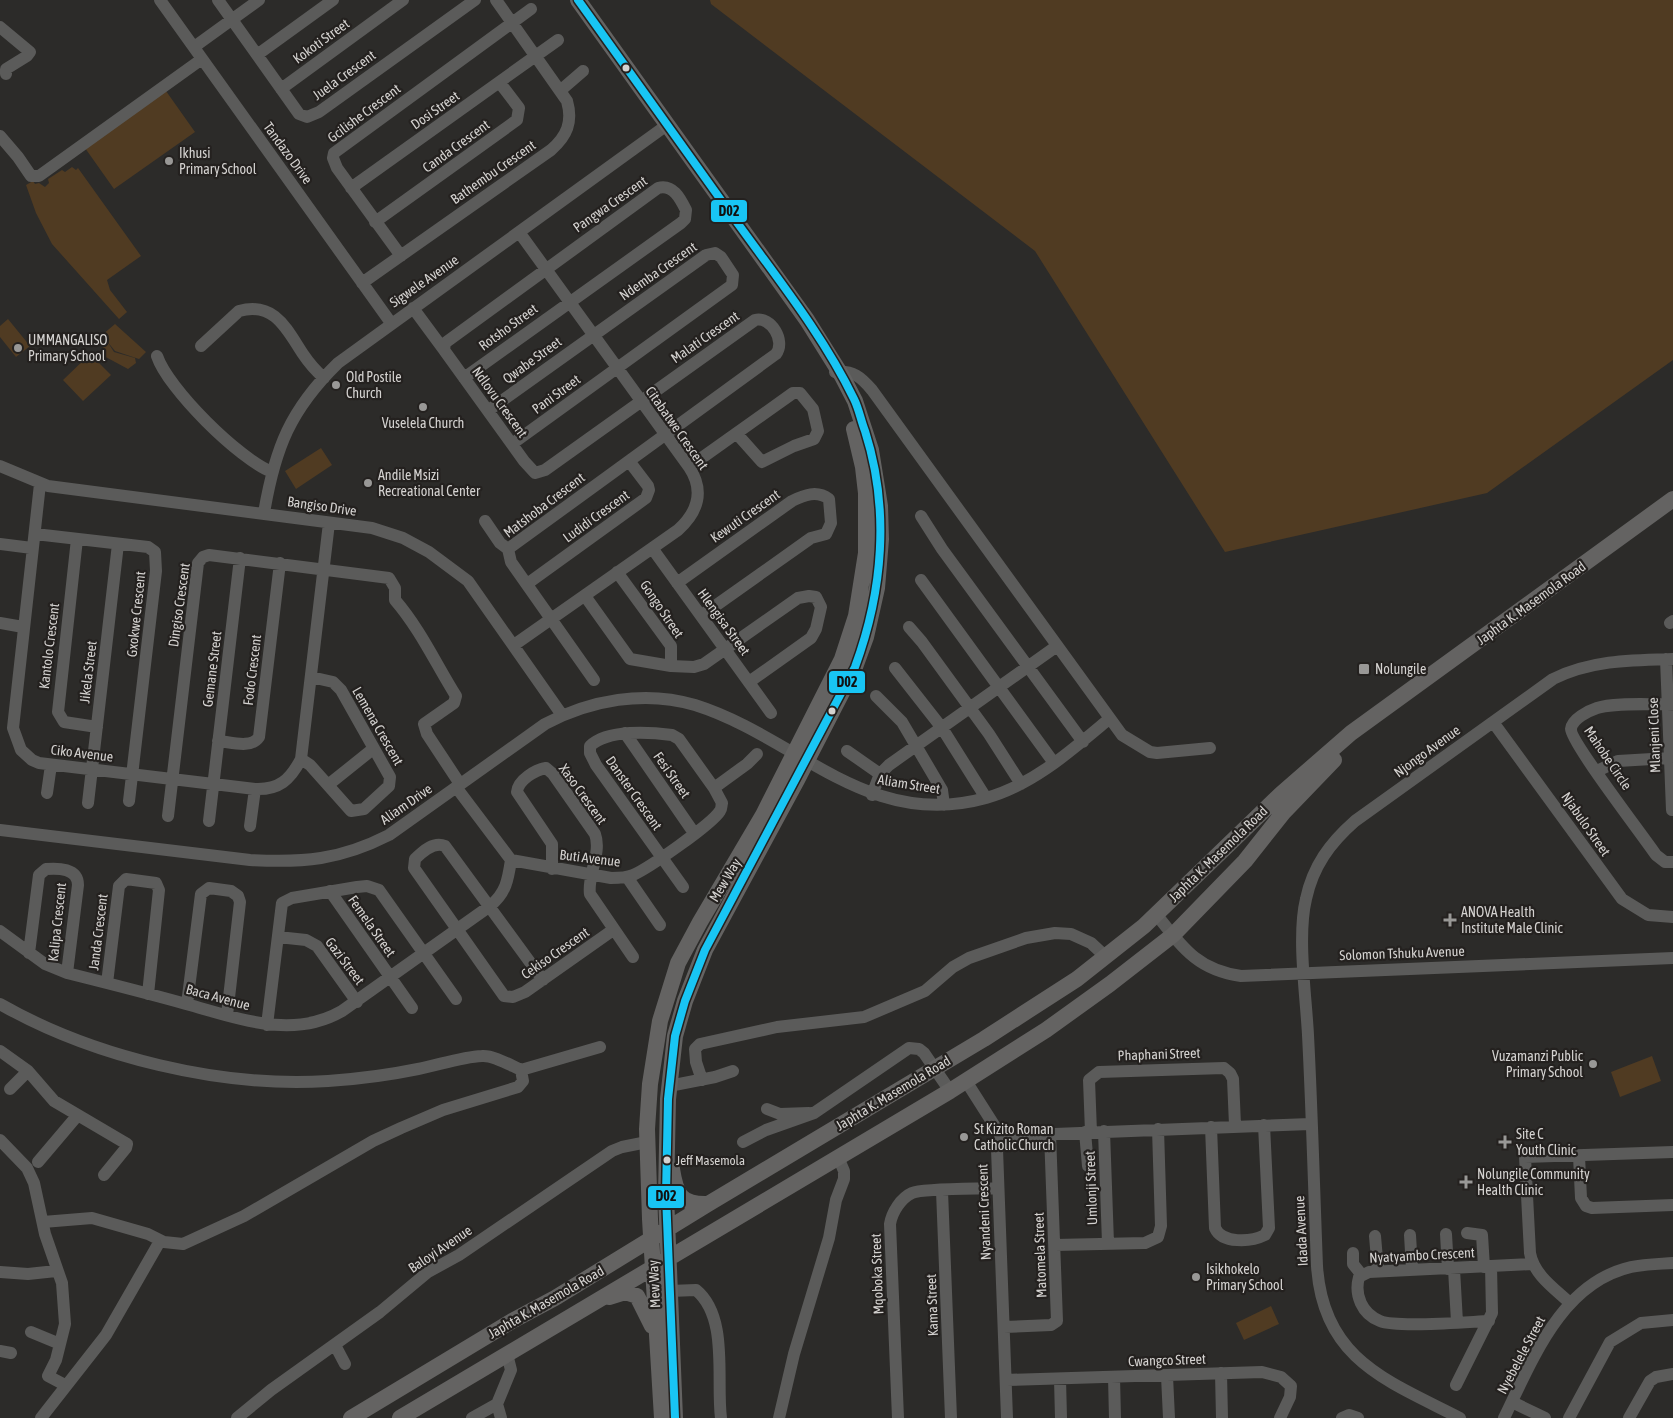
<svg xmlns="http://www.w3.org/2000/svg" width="1673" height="1418" viewBox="0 0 1673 1418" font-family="'Asap Condensed',sans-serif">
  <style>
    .green { fill: #503b22 }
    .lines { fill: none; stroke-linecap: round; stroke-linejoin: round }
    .minor { stroke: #5b5b5a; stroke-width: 12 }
    .major { stroke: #646362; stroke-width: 16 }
    .bus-1-casing { stroke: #24211f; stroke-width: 11 }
    .bus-1 { stroke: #18c5f4; stroke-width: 8 }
    .bus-dot { fill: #d4d2d0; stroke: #24211f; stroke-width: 2 }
    .poi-dot { fill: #999896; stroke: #24211f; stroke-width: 2 }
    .labels { text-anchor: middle; stroke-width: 4.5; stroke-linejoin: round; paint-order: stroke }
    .bus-label { font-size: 13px; fill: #d4d2d0; stroke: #24211f; text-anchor: start }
    .street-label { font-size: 14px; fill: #d4d2d0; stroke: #24211f }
    .poi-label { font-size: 14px; fill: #d4d2d0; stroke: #24211f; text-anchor: start }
    .line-badge { stroke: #24211f; stroke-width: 2 }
    .pale-badge-label { font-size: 14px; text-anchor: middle; font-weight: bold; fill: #111 }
  </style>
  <rect width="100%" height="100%" fill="#2c2b29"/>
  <path class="green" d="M710,0H1673V360L1487,493L1225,552L1035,251L711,4Z
    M166,91L195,132L114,189L85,148Z
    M72,167L76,170L78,168L141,256L107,280L110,290L127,312L119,319L52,244L36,213L26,185L33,181L35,184L39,183L45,187L49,183L48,179L62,170L65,172Z
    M8,319L30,346L16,357L0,337V326Z
    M115,324L146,352L139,359L115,351L102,335Z
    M105,338L114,352L135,358L136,363L128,369L102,355L103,348L101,342Z
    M90,354L111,375L83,401L63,380Z
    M321,448L332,465L296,489L285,471Z
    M1652,1056L1661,1081L1620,1097L1611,1072Z
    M1271,1306L1279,1324L1244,1340L1236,1323Z"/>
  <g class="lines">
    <path class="minor" d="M160,0L391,323
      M218,0L299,114L307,117L319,112L475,0
      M0,27L30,52L27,56L6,69V74
      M194,47L259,0
      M257,55L333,0
      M281,89L403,0
      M561,90L583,71
      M0,136L18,157L31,176H39L202,59
      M351,188L558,40
      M375,222L517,120L519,108L500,83
      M401,256L337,168L333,158L334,153L531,9
      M362,283L551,150C567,136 573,122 567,101L496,0
      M413,308L444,350
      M201,346L239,311C275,301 287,330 303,354C309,363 316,371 324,378
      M157,356C168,389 239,459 272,472
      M835,372C853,370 861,377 872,390L1122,735L1150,752L1157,753L1210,748
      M464,378L681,223L685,219L686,210C680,198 673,184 658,188L445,343L444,350L524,461L535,473L545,470L755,320C771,316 786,341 776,354L508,549L511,562L594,680
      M489,410L706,255L715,253L721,257L733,275L732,285L512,444
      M0,466L48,486L372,528L403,538L429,552L468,581L562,715
      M689,467L793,393H800L813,409L818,431L814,439L794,446L762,462L737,434
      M40,484L13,728L21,750L32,760L39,763L255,789C279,790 290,780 301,759L329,523
      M264,513C275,448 290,410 338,363L667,125
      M921,516L942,549L1083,742
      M485,521L500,543L508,549
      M35,534L148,547L155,552L156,571L129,801
      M77,539L58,712L64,722L97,727
      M0,544L32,548
      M652,548L771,713
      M617,572L671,646V666
      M921,580L1054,763
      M677,583L792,501C804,495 817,490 829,499L831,523L826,534L811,538L701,616
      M527,584L646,498L649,490L648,486L629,461
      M585,596L630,659L671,666L694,667L704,664L798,598L809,596L816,597L821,607L816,629L811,638L749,682
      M0,623L23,627
      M1670,623L1673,621
      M909,627L922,642L989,734L1021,784
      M514,645L678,530C698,512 705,491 689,467L519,232
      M1666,659L1672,810
      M895,668L942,728L986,798
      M876,696L902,722L942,790L944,805
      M1673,704C1652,705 1615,702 1597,708C1588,711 1572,719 1571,729C1570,741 1644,837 1656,855L1665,862H1673
      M1493,722L1622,899L1648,915L1673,917
      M625,733L694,833
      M218,741C231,742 251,749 259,737L280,563
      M847,751L880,774
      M301,759L310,765L351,811L364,809L389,786L390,777L341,690L333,682L311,677
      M1597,771L1618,761L1669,758
      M328,785L373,749
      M456,787L511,860
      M714,788L747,764L757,754
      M47,793L51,765
      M872,795L880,774L889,765L1057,646
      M88,803L118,544
      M168,816L198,563L203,557L209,555L389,578L395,588V600C420,629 436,664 456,696L454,703L424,724L427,734L460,784
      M209,821L240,558
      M250,826L255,789
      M0,830L250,860C303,863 340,860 389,835L545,724C590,700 645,690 695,705C797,737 867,831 986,798C1033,785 1072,750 1109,719
      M511,860L611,878C618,878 626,878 633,875C649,868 712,824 720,811C722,808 721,807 722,803L714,788L679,739L672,735C650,732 608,729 590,746V753L596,765L683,887
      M552,869V844L517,792C518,780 535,770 546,768L553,774L595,834C602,853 587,875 590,894L633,957
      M627,877L660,925
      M330,891L412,1008
      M1156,914C1182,947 1197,970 1241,976L1673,958
      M0,931L45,964L67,973C107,983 147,993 186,1004C238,1018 292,1040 342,1011L490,906C506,893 508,880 511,860
      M278,937L306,940L317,946L357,1002
      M29,953L39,875L46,869C58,868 78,868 78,885L67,973
      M543,980L445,846C434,841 423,851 415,859L414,868L504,996L513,997L525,992L613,930
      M107,983L119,886L126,879L156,883L159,890L148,994
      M0,1004C93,1057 221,1088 328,1081C358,1079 389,1075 418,1069C439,1065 461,1057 482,1056C493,1055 510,1065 521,1070
      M187,1004L201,894L209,888L231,891L238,896L240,902L227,1015
      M267,1025L282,903L292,898L357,887L367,886L379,890L456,999
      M0,1051L28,1071L54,1101L127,1144L126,1148L104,1175
      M702,1080L696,1062L695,1049L700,1044L777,1027L864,1017L925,991L953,967L969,958L1026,938L1055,933L1071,934L1091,943L1106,957
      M966,1081L1001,1136
      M669,1086L715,1077L733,1071
      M10,1089L28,1071
      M767,1109L780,1114L809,1113
      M1211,1127L1215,1228C1222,1244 1251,1242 1265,1235L1269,1228L1264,1125
      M1104,1131L1108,1243
      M1085,1132L1088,1166
      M1091,1132L1089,1080L1099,1072L1224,1068L1230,1073L1233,1079L1235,1125
      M1001,1136L1310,1124
      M1001,1136L997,1149L1007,1418
      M0,1140L27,1168L34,1183L45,1234L62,1283L65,1324L56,1360L48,1376L65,1385
      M743,1142L766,1130L814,1113L909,1048L919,1049L924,1053L950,1091
      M1579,1156L1581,1198L1586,1206L1592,1208L1673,1205
      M38,1162L77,1116
      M942,1191L951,1418
      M43,1222L92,1218L148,1234L164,1242L183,1244L244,1216L373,1141L401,1128L443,1110L518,1087L523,1081L521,1070L600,1047
      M1467,1233L1482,1235L1484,1267
      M1446,1234L1448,1269
      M1410,1235L1412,1269
      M1375,1236L1378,1271
      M1055,1245L1145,1243L1158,1237L1161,1226L1158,1129
      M1353,1253V1264L1361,1274
      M1454,1269L1457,1322
      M0,1272L28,1274L56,1271
      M670,1291L696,1290C729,1317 716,1380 721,1418
      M1570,1303C1554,1288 1534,1275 1530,1253L1525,1157L1673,1152
      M1489,1321C1467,1322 1397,1328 1380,1321C1362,1314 1354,1295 1359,1277L1369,1272L1532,1264
      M1004,1327L1051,1325L1057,1321L1050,1134
      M31,1332L60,1344
      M335,1345L345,1364
      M0,1351L11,1353
      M1221,1373L1222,1418
      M1167,1376L1169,1418
      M1114,1377L1115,1418
      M1060,1379L1061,1418
      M1006,1380L1262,1372L1281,1377L1291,1386L1290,1397L1280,1418
      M1456,1385L1492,1313L1491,1266
      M1512,1402L1545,1418
      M41,1418L106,1335L160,1241
      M237,1418L271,1390L380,1312L428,1272L459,1255L612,1151L622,1147L647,1142
      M472,1418L497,1404
      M501,1418L497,1404L511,1370L507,1354
      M779,1418L794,1354L829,1238L836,1200L844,1179V1171L838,1157
      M898,1418L890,1224C892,1212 901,1198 912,1193C924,1188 981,1189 998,1188
      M1342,1418L1349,1415L1358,1418
      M1460,1418C1388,1381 1323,1360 1317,1266C1314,1189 1312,1112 1308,1035C1306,996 1297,936 1306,899C1313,866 1330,843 1355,821L1553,679C1591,660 1632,660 1673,659
      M1504,1418C1532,1361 1561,1283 1631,1267C1645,1264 1659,1264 1673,1263
      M1569,1418L1610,1342L1641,1323L1673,1320
      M1629,1418L1650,1381L1656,1377L1673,1374"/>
    <path class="major" d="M578,0L807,320L842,376L855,401L871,450L880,506L881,539L877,588L866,637L855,667L797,780L705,950L685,1001L675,1036L668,1099L666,1195L675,1418
      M672,1169C676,1194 680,1205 708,1204
      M609,1297L625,1292L637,1296L652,1326
      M351,1418L512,1321L555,1298L708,1204L984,1039L1077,979L1144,926L1281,794L1351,733L1673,499
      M400,1418L950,1091L1046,1030L1110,984L1173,935L1245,861L1283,813L1334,760
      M662,1418L650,1219L647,1129L650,1084L660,1021L678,963L700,922L763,815L842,659L856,616L866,553V493L863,467L854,429"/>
    <g class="bus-1-casing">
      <path id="bus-1" d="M578,0C631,74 683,147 736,221C777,278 823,335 854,399C859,409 861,421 865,431C890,509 883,591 855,667L705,950L685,1001L675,1036L668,1099L666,1195L675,1418"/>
    </g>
    <use href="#bus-1" class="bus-1"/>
  </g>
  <g class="bus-dot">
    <circle cx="626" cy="68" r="4.5"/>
    <circle cx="832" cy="711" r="4.5"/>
    <circle cx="667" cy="1160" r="4.5"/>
  </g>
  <g class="poi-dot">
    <circle cx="169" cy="161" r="5"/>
    <circle cx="18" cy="348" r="5"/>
    <circle cx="336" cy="385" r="5"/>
    <circle cx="423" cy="407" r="5"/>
    <circle cx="368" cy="483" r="5"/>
    <rect x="1358" y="663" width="12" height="12" rx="2.5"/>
    <path d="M1447.5 912.5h5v5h5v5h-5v5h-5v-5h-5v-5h5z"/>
    <circle cx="1593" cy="1064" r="5"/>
    <circle cx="964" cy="1137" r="5"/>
    <path d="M1502.5 1134.5h5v5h5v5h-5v5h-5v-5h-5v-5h5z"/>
    <path d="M1463.5 1174.5h5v5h5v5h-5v5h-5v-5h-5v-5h5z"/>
    <circle cx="1196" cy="1277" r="5"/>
  </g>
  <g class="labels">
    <g class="bus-label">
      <text x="676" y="1165">Jeff Masemola</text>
    </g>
    <g class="street-label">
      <text transform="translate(321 41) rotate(-36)" y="5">Kokoti Street</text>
      <text transform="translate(344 75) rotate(-36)" y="5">Juela Crescent</text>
      <text transform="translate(435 110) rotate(-35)" y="5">Dosi Street</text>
      <text transform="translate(364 113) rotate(-37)" y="5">Gcilishe Crescent</text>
      <text transform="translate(456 146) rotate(-36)" y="5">Canda Crescent</text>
      <text transform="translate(288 153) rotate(54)" y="5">Tandazo Drive</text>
      <text transform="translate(493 172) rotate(-35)" y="5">Bathembu Crescent</text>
      <text transform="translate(610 204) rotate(-35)" y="5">Pangwa Crescent</text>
      <text transform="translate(658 271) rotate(-35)" y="5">Ndemba Crescent</text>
      <text transform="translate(424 281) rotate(-35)" y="5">Sigwele Avenue</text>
      <text transform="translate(508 327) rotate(-36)" y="5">Rotsho Street</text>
      <text transform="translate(705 337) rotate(-35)" y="5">Malati Crescent</text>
      <text transform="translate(532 360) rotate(-36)" y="5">Qwabe Street</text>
      <text transform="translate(556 394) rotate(-36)" y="5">Pani Street</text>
      <text transform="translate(500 402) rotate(54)" y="5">Ndlovu Crescent</text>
      <text transform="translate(677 428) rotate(55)" y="5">Citabatwe Crescent</text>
      <text transform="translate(544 505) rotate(-37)" y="5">Matshoba Crescent</text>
      <text transform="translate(322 506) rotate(8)" y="5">Bangiso Drive</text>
      <text transform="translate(596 516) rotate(-36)" y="5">Ludidi Crescent</text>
      <text transform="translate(745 516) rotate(-35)" y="5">Kewuti Crescent</text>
      <text transform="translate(1531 603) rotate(-36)" y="5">Japhta K. Masemola Road</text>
      <text transform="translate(179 605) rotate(-82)" y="5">Dingiso Crescent</text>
      <text transform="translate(662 609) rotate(56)" y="5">Gongo Street</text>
      <text transform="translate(136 614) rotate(-84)" y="5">Gxokwe Crescent</text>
      <text transform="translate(724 622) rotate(54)" y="5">Hlengisa Street</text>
      <text transform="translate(49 646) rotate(-83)" y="5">Kantolo Crescent</text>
      <text transform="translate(212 669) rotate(-83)" y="5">Gemane Street</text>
      <text transform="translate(252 670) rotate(-83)" y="5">Fodo Crescent</text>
      <text transform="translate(88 672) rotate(-83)" y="5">Jikela Street</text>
      <text transform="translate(378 726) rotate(60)" y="5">Lemena Crescent</text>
      <text transform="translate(1654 735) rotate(-92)" y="5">Mlanjeni Close</text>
      <text transform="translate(1427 751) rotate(-36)" y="5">Njongo Avenue</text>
      <text transform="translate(82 753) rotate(7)" y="5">Ciko Avenue</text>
      <text transform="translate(1608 758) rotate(56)" y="5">Mahobe Circle</text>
      <text transform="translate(672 775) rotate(55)" y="5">Fesi Street</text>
      <text transform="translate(909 784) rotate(9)" y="5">Aliam Street</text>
      <text transform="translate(634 793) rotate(55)" y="5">Danster Crescent</text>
      <text transform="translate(583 794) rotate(54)" y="5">Xaso Crescent</text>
      <text transform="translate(406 804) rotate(-35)" y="5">Aliam Drive</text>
      <text transform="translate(1586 824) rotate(55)" y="5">Njabulo Street</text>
      <text transform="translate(1218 854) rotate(-44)" y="5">Japhta K. Masemola Road</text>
      <text transform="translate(590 858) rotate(7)" y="5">Buti Avenue</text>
      <text transform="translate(725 880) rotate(-59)" y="5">Mew Way</text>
      <text transform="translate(57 922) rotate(-84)" y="5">Kalipa Crescent</text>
      <text transform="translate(372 926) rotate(55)" y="5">Femela Street</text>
      <text transform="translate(98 932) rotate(-83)" y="5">Janda Crescent</text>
      <text transform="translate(555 953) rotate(-35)" y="5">Cekiso Crescent</text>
      <text transform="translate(1402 953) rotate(-2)" y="5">Solomon Tshuku Avenue</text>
      <text transform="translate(345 961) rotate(53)" y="5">Gazi Street</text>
      <text transform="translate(218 997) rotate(15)" y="5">Baca Avenue</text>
      <text transform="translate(1159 1054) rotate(-2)" y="5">Phaphani Street</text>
      <text transform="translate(893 1093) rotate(-31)" y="5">Japhta K. Masemola Road</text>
      <text transform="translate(1091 1188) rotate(-92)" y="5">Umlonji Street</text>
      <text transform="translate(984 1212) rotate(-92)" y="5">Nyandeni Crescent</text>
      <text transform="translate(1301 1231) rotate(-93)" y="5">Idada Avenue</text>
      <text transform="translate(440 1249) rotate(-34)" y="5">Baloyi Avenue</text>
      <text transform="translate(1040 1255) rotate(-92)" y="5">Matomela Street</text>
      <text transform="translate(1422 1255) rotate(-3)" y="5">Nyatyambo Crescent</text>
      <text transform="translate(877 1274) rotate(-92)" y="5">Mqoboka Street</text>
      <text transform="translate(654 1284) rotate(-93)" y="5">Mew Way</text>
      <text transform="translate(546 1302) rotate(-30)" y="5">Japhta K. Masemola Road</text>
      <text transform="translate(932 1305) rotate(-92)" y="5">Kama Street</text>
      <text transform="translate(1521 1355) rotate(-62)" y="5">Nyebelele Street</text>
      <text transform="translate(1167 1360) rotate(-2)" y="5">Cwangco Street</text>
    </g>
    <g class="poi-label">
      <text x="179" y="158">Ikhusi<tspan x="179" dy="16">Primary School</tspan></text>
      <text x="28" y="345">UMMANGALISO<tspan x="28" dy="16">Primary School</tspan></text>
      <text x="346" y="382">Old Postile<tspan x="346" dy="16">Church</tspan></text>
      <text x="423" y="428" text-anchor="middle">Vuselela Church</text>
      <text x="378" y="480">Andile Msizi<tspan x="378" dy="16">Recreational Center</tspan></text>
      <text x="1375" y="674">Nolungile</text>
      <text x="1461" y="917">ANOVA Health<tspan x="1461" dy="16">Institute Male Clinic</tspan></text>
      <text x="1583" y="1061" text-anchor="end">Vuzamanzi Public<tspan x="1583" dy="16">Primary School</tspan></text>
      <text x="974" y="1134">St Kizito Roman<tspan x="974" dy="16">Catholic Church</tspan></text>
      <text x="1516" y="1139">Site C<tspan x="1516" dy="16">Youth Clinic</tspan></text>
      <text x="1477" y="1179">Nolungile Community<tspan x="1477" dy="16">Health Clinic</tspan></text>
      <text x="1206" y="1274">Isikhokelo<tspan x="1206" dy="16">Primary School</tspan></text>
    </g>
  </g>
  <g class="line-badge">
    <rect x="710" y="199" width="38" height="24" rx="5" fill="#18c5f4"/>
    <rect x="828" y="670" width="38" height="24" rx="5" fill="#18c5f4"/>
    <rect x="647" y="1185" width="38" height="24" rx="5" fill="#18c5f4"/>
  </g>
  <g class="pale-badge-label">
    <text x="729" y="216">D02</text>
    <text x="847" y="687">D02</text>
    <text x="666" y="1201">D02</text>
  </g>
</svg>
